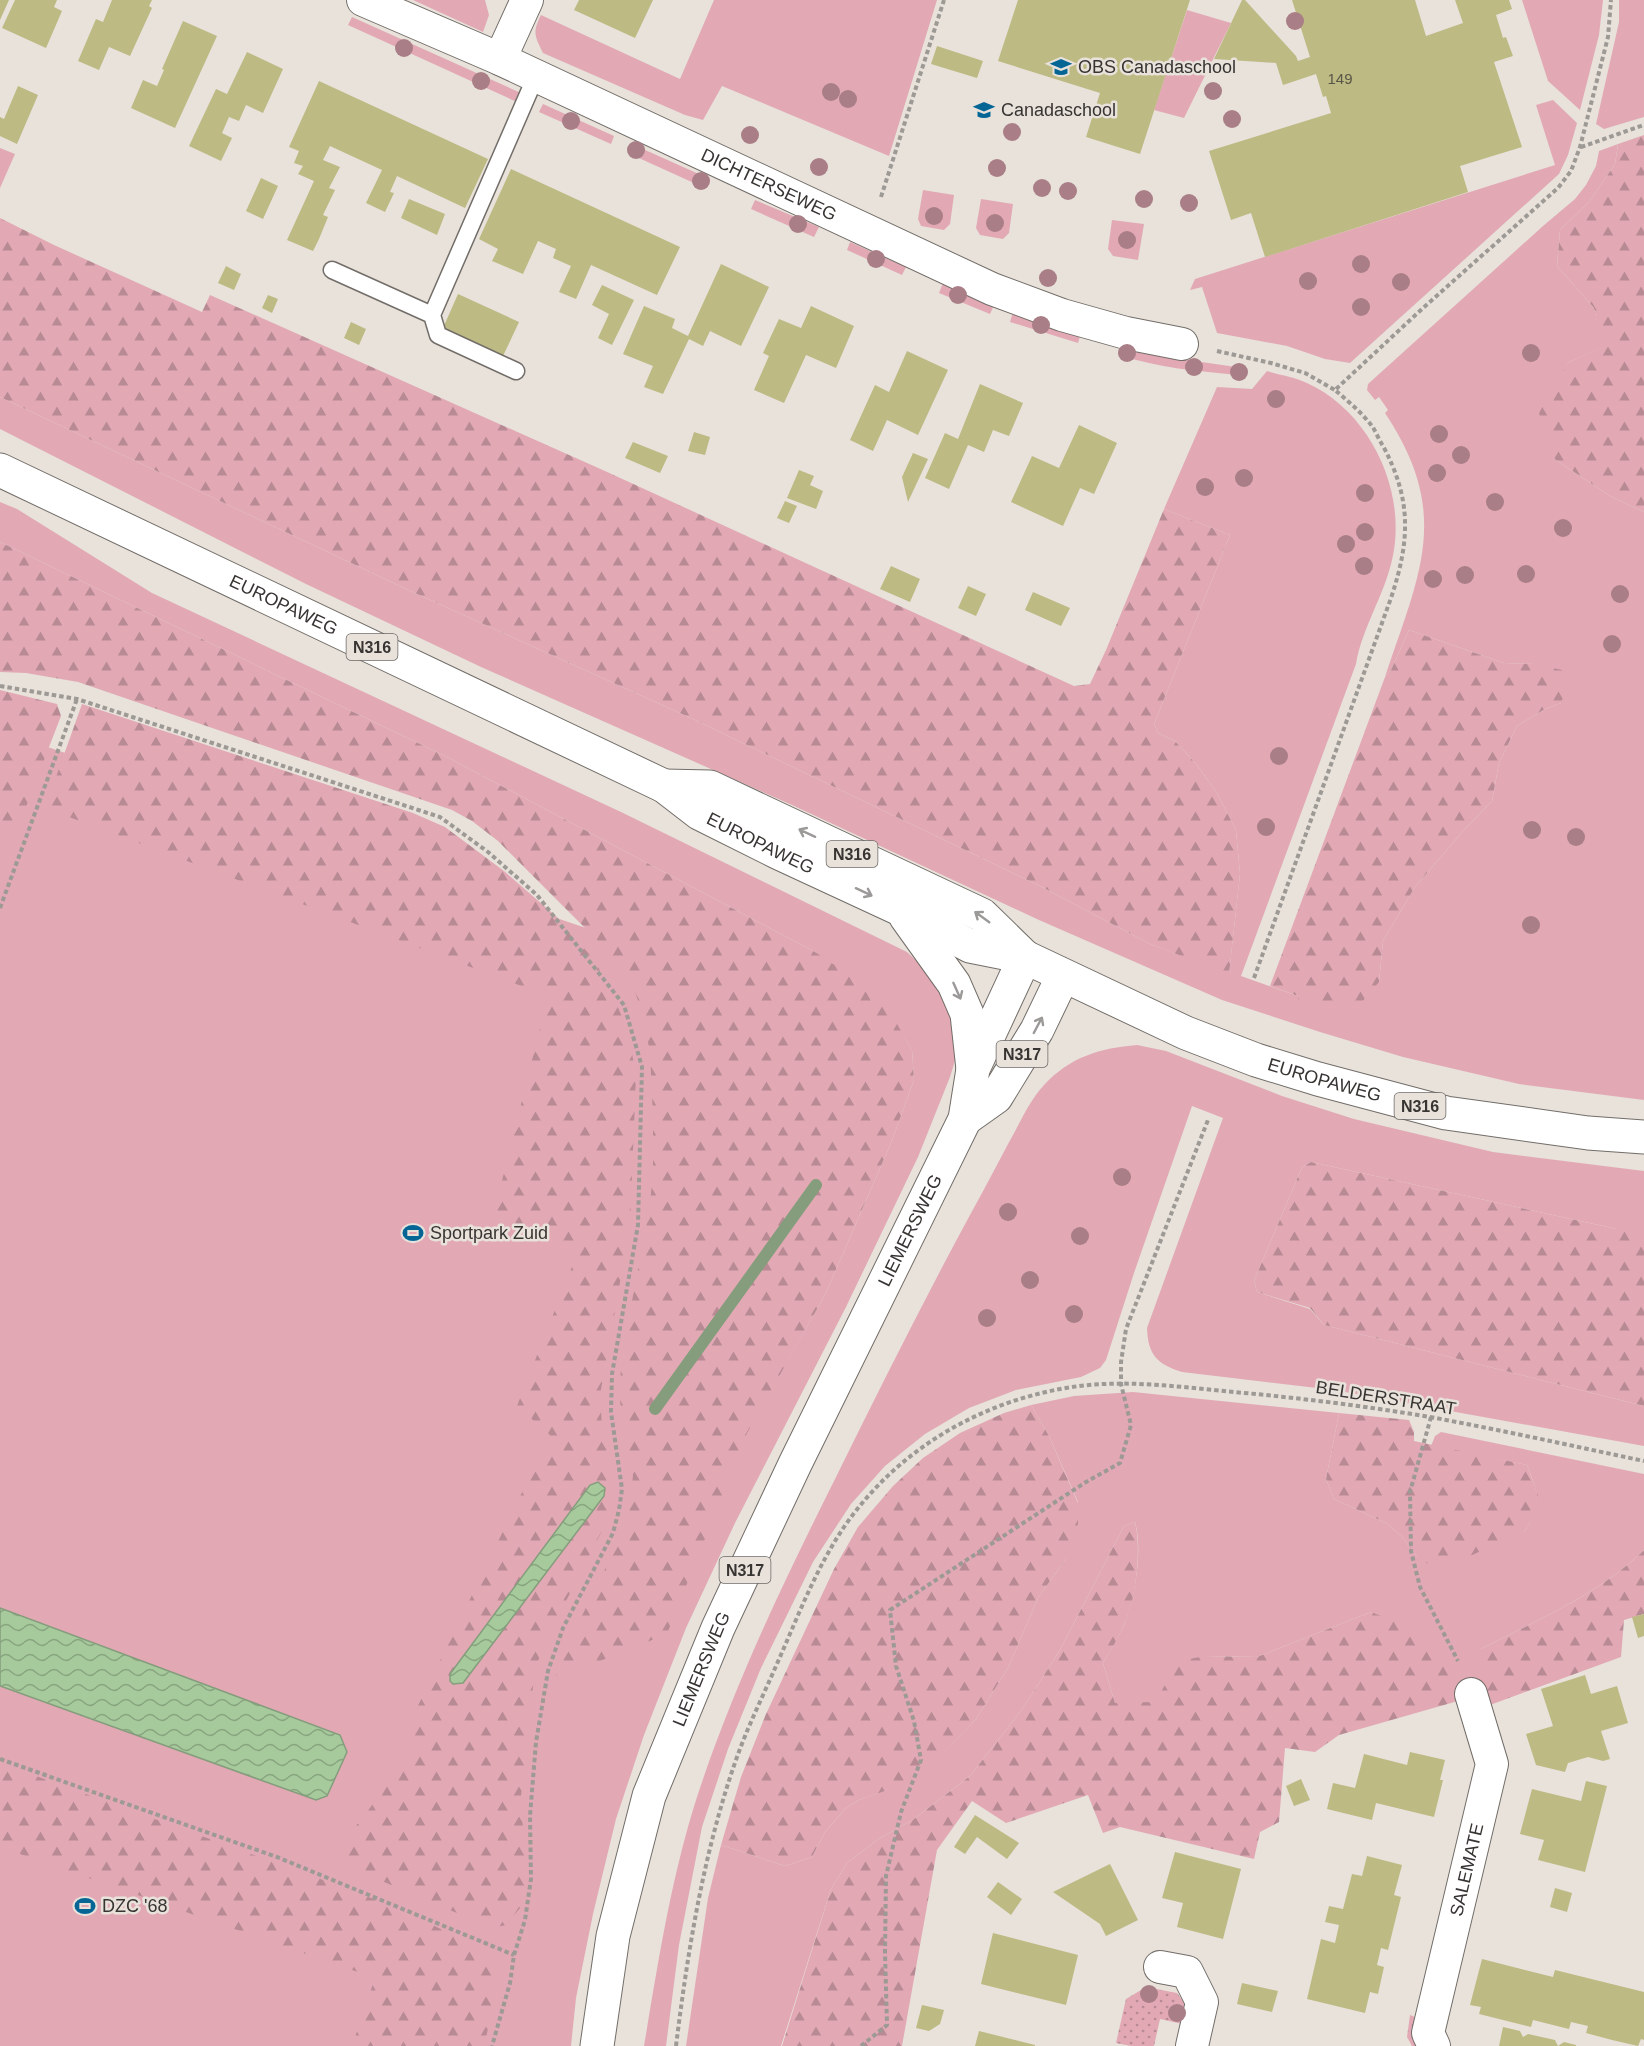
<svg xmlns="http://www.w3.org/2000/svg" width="1644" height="2046" viewBox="0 0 1644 2046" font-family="Arial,sans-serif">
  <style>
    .grass { fill: #e2a9b5; fill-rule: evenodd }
    .forest { fill: url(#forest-firs); fill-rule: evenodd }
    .garden { fill: url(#garden-dots) }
    .water { fill: url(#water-waves); stroke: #859d7c; stroke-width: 1.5 }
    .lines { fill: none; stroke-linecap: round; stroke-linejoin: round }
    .stream { stroke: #859d7c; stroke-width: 12 }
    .building { fill: #bdba83 }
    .service-casing { stroke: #726d68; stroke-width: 19 }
    .minor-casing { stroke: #726d68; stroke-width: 34 }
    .primary-casing { stroke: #726d68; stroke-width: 35 }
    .path { stroke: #9d9994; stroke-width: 4; stroke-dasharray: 4.5 3; stroke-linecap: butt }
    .service { stroke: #fff; stroke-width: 16 }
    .minor { stroke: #fff; stroke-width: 32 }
    .primary { stroke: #fff; stroke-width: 33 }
    .tree { fill: #a97e86 }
    .oneway { stroke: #9b9a98 }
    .labels { text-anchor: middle; stroke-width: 5; stroke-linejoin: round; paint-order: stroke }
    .number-label { font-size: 15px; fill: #585646 }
    .shield { fill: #e8e2db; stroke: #6c6865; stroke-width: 1.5 }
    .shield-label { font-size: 16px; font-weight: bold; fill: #373432 }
    .poi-label { font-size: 18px; fill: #373432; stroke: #e8e2db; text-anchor: start }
    .street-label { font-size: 18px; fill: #373432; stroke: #e8e2db }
  </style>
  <defs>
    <pattern id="forest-firs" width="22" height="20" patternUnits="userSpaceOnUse" patternTransform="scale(1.5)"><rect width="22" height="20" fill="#e2a9b5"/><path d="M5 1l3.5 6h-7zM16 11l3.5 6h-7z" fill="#b88a94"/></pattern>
    <pattern id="garden-dots" width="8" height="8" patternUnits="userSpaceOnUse" patternTransform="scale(1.5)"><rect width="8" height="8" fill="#e2a9b5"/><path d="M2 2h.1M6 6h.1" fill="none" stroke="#b88a94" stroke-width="1.8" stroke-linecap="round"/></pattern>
    <pattern id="water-waves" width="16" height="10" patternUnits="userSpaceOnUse" patternTransform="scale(1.5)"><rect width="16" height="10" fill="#a6ca9c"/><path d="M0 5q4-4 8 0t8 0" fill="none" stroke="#88a580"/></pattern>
  </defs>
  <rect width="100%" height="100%" fill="#e8e2db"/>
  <path class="grass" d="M413,0H485L489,15L483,32Z
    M714,0H937L889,156L722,86L703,120L685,115L543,53C535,36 532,33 541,15L680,79Z
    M1522,0H1603L1599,35L1580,110L1548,81Z
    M1619,0H1644V117L1604,129L1596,124L1619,22Z
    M1187,10L1231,23L1184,118L1154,110Z
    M352,17L521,93L517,102L348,25Z
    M1553,100L1577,123L1568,155L1559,174L1350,363L1325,359L1287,346L1217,333L1202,287L1190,290L1195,279L1555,165L1536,105Z
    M543,104L614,136L611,144L539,112Z
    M1618,144L1615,164L1589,202L1560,230L1557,266L1594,308L1603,347L1567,363L1553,458L1610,496L1644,512V1100L1519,1084L1403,1057L1320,1032L1222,1000L1039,920L792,805L481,667L306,584L0,429V397L406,589L693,719L1040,886L1150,944L1229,973L1240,874L1236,830L1217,793L1197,765L1175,741L1158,733L1154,724L1230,535L1164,509L1217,387L1252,389L1267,371C1280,375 1295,377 1307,383C1371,412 1408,493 1392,560C1384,596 1362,628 1356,664L1241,976L1298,996L1379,982L1383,941L1415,887L1463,831L1492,801L1499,763L1517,726L1545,709L1561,703L1535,664L1504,663L1409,630L1391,670L1385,677C1420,572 1452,514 1385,413L1388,410L1379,397L1375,400L1367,390L1368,384L1543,226L1575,199L1586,185L1596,166L1599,151Z
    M634,145L710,179L705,188L630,154Z
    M0,148L15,154L0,188Z
    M923,190L954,195L950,224L944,230L921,226L918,219Z
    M981,199L1013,204L1009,233L1003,239L980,235L976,228Z
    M755,200L819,227L814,237L751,209Z
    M1112,220L1144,224L1138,260L1113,256L1108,249Z
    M850,242L906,267L902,275L847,250Z
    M943,283L994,305L990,314L939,293Z
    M1013,312L1081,333L1078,343L1010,322Z
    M1123,347L1160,356L1243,368L1242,372L1238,375C1198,371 1158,368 1120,355Z
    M0,502L17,509L152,593L621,812L907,952L924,968L950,1005L957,1054L950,1077L918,1157L846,1307L735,1523L686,1628L644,1735L616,1819L593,1914L576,1998L571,2046H0V731L902,1034L815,952L445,756L0,542ZM903,1035L912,1050L914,1080L891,1143L825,1295L749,1428Z
    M1137,1045L1166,1051L1282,1096L1354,1119L1493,1152L1644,1171V1229H1617L1311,1162L1302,1167L1254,1281L1257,1292L1310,1309L1324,1325L1644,1406V1446L1334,1390L1182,1372C1157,1364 1148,1355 1147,1328L1223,1118L1192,1106L1134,1273L1106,1360L1100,1368L1081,1377L1016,1390L969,1408L925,1434L885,1466L851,1504L813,1562L761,1668L728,1749L702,1827L679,1945L666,2046H644C658,1963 671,1878 697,1797C734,1684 785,1579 838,1473C876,1396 915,1318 956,1241C973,1209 991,1177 1008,1144C1019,1125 1029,1101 1044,1085C1070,1057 1100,1048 1137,1045Z
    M1133,1392L1339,1413L1326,1479L1334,1499L1388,1524L1403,1538L1417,1557L1525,1531C1543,1499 1539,1498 1527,1465L1431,1446L1435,1436L1441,1432L1644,1474V1550C1598,1595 1537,1620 1481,1649L1490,1705L1458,1701L1371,1612L1257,1657L1205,1656L1155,1703H1115L1103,1663C1110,1651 1118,1638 1124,1625C1135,1597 1143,1551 1135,1522L1124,1526L1060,1650L1023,1708L970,1776L914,1819L880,1838L847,1863L831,1889L781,2046H686L708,1898L721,1845L785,1866L812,1857L825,1832L846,1808L859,1800L919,1778L976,1719L1008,1668L1038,1598L1065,1560L1078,1502L1049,1436L1031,1405L1074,1396Z"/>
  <path class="forest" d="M1644,135V512L1610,496L1553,458L1539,413L1567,363L1602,347L1594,308L1557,266L1560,230L1589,202L1615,164L1618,144Z
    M0,218L54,245L202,312L210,295L605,471L1074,686L1090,684L1106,650L1164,509L1230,535L1154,724L1158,733L1175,741L1197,765L1217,793L1236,830L1240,874L1229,974L1150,944L1040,886L693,719L406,589L0,397Z
    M0,542L445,756L815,952L881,996L912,1050L914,1080L891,1143L825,1295L747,1433L667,1634L555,1679L566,1648L626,1527L631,1499L633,1474L624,1435L620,1400L621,1359L649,1211L653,1175V1116L650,1053L643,1015L632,983L609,952L498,841L472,821L452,810L78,682L26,673L0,672Z
    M1409,630L1504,663L1535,664L1562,670L1568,684L1561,703L1545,709L1517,726L1499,763L1492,801L1463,831L1415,887L1383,941L1379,982L1361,1003L1328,1011L1298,999V996L1270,986L1385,677L1391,670Z
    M0,690L57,704L61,716L14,838L0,833Z
    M82,704L413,813L445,827L504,871L558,918L595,961L615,1000L628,1032L636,1075L630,1226L600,1395L602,1427L610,1467L612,1487L606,1523L547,1638L535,1669L521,1796L526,1875L520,1908L506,1925L492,1928L335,1861L352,1831L408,1759L411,1720L550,1435L517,1406L577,1254L491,1225L548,996L45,808ZM598,1482L605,1488L604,1496L463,1683L456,1685Z
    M1311,1162L1617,1229H1644V1406L1324,1325L1310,1308L1257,1292L1254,1281L1302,1167Z
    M1031,1405L1049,1436L1078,1503V1524L1065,1560L1038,1598L1008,1668L976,1719L919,1779L859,1800L846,1808L825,1832L812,1857L785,1866L721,1845L741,1777L766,1714L834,1569L858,1527L893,1486L923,1458L960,1433L1004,1413Z
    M1339,1413L1409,1420L1414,1432V1441L1527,1465L1538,1495L1537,1510L1525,1531L1448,1566L1430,1565L1417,1557L1403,1538L1388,1524L1334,1499L1326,1479Z
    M1135,1522C1142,1551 1136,1599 1123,1627C1118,1639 1110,1651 1103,1663L1115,1703L1155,1702L1179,1661L1205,1656L1257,1657L1371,1612L1424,1633L1446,1667L1458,1701L1339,1735L1315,1752L1285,1748L1279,1822L1260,1832L1254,1859L1120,1827L1103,1833L1088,1795L1006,1823L972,1801L937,1850L902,2046H782L831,1889L847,1863L880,1838L914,1819L970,1776L1023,1708L1060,1650L1124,1526Z
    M1644,1550V1614L1624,1620L1621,1657L1490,1705L1477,1660L1481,1649C1537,1620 1598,1595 1644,1550Z
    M0,1763L348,1889L414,1915L465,1942L492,1958L498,1967L500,1977L484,2046H352L375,1978L0,1847Z"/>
  <path class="garden" d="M1146,1987L1177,1993L1191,2011L1187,2025L1160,2019L1154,2046H1131L1116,2043L1126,1999Z
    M1410,2015L1420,2019L1418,2046H1412L1407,2037Z"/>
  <path class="water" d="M598,1482L605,1488L604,1496L463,1683L453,1684L450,1681V1674L590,1485Z
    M0,1608L340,1735L347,1752L327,1796L316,1800L0,1686Z"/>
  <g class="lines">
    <path class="stream" d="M655,1409L816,1185"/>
  </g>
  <path class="building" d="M0,0H9L0,20Z
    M15,0H57L54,7L62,11L46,48L2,28Z
    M112,0H152L149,6L152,8L130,56L109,47L99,70L78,61L96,19L103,22Z
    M579,0H653L635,38L574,10Z
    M1018,0H1190L1140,154L1086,137L1100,93L998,61Z
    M1242,0H1245L1296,56L1298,61L1310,57L1292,0H1415L1426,36L1463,23L1455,0H1509L1512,9L1496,15L1503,38L1506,37L1513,56L1494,62L1522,147L1460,166L1468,192L1265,257L1251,213L1231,220L1209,151L1331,113L1326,96L1323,97L1316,74L1283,85L1276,63L1214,59Z
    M183,21L217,36L175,128L131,108L143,80L157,86L164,70L162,69Z
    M937,46L983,61L977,78L931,64Z
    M247,52L283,69L263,113L246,105L239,121L229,117L222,133L232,138L221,161L189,146L216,89L227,94Z
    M319,81L488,159L465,208L397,176L390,192L394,193L385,212L366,203L382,170L330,146L323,160L340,167L329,188L335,190L323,215L328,217L319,239L313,251L287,240L314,181L298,174L303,166L294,163L299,151L289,147Z
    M18,86L38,95L17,144L0,136V117L4,119Z
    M511,169L680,247L657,295L591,265L576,299L559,292L571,266L553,258L556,249L538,241L523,274L492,261L498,249L479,239Z
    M261,178L278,186L263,219L246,211Z
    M409,199L445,214L437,235L401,218Z
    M721,264L769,287L741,346L710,331L703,346L689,339L663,394L644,387L653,366L623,354L644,306L675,319L672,328L688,336Z
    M226,266L241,274L234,290L218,283Z
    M602,285L634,300L612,345L598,338L609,314L592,305Z
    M458,294L519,322L503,356L443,328Z
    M268,295L278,299L272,313L262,308Z
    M811,306L854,326L836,368L806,355L784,403L754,390L769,356L763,353L779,319L801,328Z
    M351,322L366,329L359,345L344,338Z
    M907,351L948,370L918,435L887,420L873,451L850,440L875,385L889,392Z
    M980,384L1023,403L1009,436L993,430L984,452L968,445L949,489L925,478L945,433L958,439Z
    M1079,425L1117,443L1094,494L1080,488L1063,526L1011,502L1032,456L1059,468Z
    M694,432L710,437L705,455L688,451Z
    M633,442L668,456L660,473L625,458Z
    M913,453L928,459L908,502L902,477Z
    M799,470L814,476L810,485L823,491L816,509L787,498Z
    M785,501L797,506L789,523L777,518Z
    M891,566L920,579L910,602L880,589Z
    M968,586L986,594L976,616L958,608Z
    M1033,592L1070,608L1061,626L1025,610Z
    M1644,1614V1636L1638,1638L1632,1617Z
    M1585,1675L1591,1694L1617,1686L1628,1723L1601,1731L1610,1759L1603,1761L1588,1757L1568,1763L1565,1772L1536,1765L1526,1734L1553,1726L1541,1689Z
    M1410,1752L1445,1760L1440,1780H1443L1434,1817L1376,1803L1372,1820L1327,1809L1333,1783L1355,1788L1364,1754L1407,1765Z
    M1301,1779L1310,1800L1294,1806L1286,1786Z
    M1586,1781L1607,1786L1585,1872L1538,1860L1544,1840L1520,1834L1532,1789L1581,1801Z
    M975,1815L1019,1843L1007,1859L977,1837L965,1854L954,1847Z
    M1175,1852L1241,1869L1223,1939L1177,1927L1183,1903L1162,1898Z
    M1367,1856L1402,1865L1394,1895L1401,1897L1388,1950L1381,1948L1377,1965L1384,1967L1378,1994L1370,1992L1365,2013L1307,1999L1321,1939L1335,1943L1339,1925L1325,1922L1329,1906L1343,1909L1352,1874L1362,1876Z
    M1110,1864L1138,1920L1106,1936L1100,1924L1053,1892Z
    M998,1882L1022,1899L1011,1915L987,1897Z
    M1555,1888L1572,1893L1567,1912L1550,1907Z
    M993,1933L1078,1955L1066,2005L981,1984Z
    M1482,1959L1553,1977L1555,1970L1644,1992V2040L1641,2039L1638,2046L1612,2040L1586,2033L1588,2026L1571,2022L1569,2029L1533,2020L1531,2027L1479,2014L1481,2007L1470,2005Z
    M1242,1983L1278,1991L1272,2012L1237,2004Z
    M922,2005L944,2010L940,2024L929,2031L916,2028Z
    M1503,2027L1520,2031L1523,2037L1528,2034L1555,2040L1558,2046H1499Z
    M979,2031L1035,2045V2046H975Z
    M1564,2042L1576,2045V2046H1558Z"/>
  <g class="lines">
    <g class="service-casing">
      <path id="service" d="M332,270L432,315L536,76
        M432,315L438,335L516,371"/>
    </g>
    <g class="minor-casing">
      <g id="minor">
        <path id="s1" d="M363,0L500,59L992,289L1062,315L1126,333L1182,344"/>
        <path d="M500,59L527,0"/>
        <path d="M1160,1967L1187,1972L1202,2002L1192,2046"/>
        <path id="s2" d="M1434,2046L1428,2033L1492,1764L1471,1694"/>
      </g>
    </g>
    <g class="primary-casing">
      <g id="primary">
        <path id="s3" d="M0,470L664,786L699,813L777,852L900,909L970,946L1025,957L1186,1033L1256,1060L1318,1079L1446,1113L1588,1133L1644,1137"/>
        <path d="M664,786L710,787L982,915L1025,957"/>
        <path d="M906,917L954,984L967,1014L973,1069"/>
        <path d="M965,1119L996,1097L1037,1030L1063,976"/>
        <path id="s4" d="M597,2046L613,1936L649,1796L718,1628L795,1464L965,1119L973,1069L1025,957"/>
      </g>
    </g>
    <path class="path" d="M1581,147L1644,125
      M881,197L944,0
      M1217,351L1271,363L1305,373L1335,390
      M0,686L77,699L440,817L488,852L537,895L624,1005L642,1067L638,1225L612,1374L611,1412L622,1489L619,1510L613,1533L563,1628L548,1671L536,1742L530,1816L531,1879L525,1920L514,1955L510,1983L492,2046
      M0,908L77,699
      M1254,978L1391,598C1410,541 1412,500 1383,446C1379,440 1376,432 1372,426C1362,413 1348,401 1335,390L1423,308L1558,188L1571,171L1580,147L1608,37L1611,0
      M1431,1417L1410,1492L1411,1551L1420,1587L1458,1661
      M0,1759L277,1857L514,1955
      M676,2046C688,1949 704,1850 737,1757C748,1726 763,1696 776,1666C797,1619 815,1570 844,1527C897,1450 980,1401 1072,1387C1125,1379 1181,1387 1234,1392C1300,1398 1365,1406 1430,1417C1501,1430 1573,1446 1644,1461
      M861,2046L887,2025L885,1953L886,1876L901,1812L921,1760L914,1721L896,1666L890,1610L1086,1482L1120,1463L1131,1425L1121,1384V1362L1126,1329L1208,1120"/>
    <use href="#service" class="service"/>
    <use href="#minor" class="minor"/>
    <use href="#primary" class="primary"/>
  </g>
  <g class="tree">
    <circle cx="1295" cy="21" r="9"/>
    <circle cx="404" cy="48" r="9"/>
    <circle cx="481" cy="81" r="9"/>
    <circle cx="1213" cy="91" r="9"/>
    <circle cx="831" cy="92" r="9"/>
    <circle cx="848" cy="99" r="9"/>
    <circle cx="1232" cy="119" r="9"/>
    <circle cx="571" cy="121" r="9"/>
    <circle cx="1012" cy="132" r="9"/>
    <circle cx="750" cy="135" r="9"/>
    <circle cx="636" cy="150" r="9"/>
    <circle cx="819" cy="167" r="9"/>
    <circle cx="997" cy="168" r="9"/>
    <circle cx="701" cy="181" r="9"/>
    <circle cx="1042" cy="188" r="9"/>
    <circle cx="1068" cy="191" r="9"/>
    <circle cx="1144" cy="199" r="9"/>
    <circle cx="1189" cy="203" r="9"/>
    <circle cx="934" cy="216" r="9"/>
    <circle cx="995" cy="223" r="9"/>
    <circle cx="798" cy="224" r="9"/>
    <circle cx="1127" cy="240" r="9"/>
    <circle cx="876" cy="259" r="9"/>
    <circle cx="1361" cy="264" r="9"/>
    <circle cx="1048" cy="278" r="9"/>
    <circle cx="1308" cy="281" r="9"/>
    <circle cx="1401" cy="282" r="9"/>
    <circle cx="958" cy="295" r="9"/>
    <circle cx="1361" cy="307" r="9"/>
    <circle cx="1041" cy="325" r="9"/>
    <circle cx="1127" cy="353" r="9"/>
    <circle cx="1531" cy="353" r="9"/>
    <circle cx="1194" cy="367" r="9"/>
    <circle cx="1239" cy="372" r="9"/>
    <circle cx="1276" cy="399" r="9"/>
    <circle cx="1439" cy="434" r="9"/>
    <circle cx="1461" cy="455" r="9"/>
    <circle cx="1437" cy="473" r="9"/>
    <circle cx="1244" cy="478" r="9"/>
    <circle cx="1205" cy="487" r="9"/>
    <circle cx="1365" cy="493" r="9"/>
    <circle cx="1495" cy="502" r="9"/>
    <circle cx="1563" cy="528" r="9"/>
    <circle cx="1365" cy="532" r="9"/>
    <circle cx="1346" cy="544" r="9"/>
    <circle cx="1364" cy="566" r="9"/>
    <circle cx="1526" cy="574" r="9"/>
    <circle cx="1465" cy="575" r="9"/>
    <circle cx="1433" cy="579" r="9"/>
    <circle cx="1620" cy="594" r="9"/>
    <circle cx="1612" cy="644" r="9"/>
    <circle cx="1279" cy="756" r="9"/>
    <circle cx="1266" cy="827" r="9"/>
    <circle cx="1532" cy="830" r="9"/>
    <circle cx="1576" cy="837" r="9"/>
    <circle cx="1531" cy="925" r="9"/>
    <circle cx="1122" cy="1177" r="9"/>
    <circle cx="1008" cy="1212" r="9"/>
    <circle cx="1080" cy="1236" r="9"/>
    <circle cx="1030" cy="1280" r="9"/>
    <circle cx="1074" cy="1314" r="9"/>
    <circle cx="987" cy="1318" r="9"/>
    <circle cx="1149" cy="1994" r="9"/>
    <circle cx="1177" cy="2013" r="9"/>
  </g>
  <defs><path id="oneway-shaft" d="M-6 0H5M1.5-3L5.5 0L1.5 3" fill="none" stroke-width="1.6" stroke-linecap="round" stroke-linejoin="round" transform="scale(1.5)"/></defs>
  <g class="oneway">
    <use href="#oneway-shaft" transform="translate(807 833) rotate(-155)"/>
    <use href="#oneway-shaft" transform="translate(864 892) rotate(25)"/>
    <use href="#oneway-shaft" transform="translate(982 917) rotate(-144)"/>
    <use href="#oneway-shaft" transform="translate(957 991) rotate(66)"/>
    <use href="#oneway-shaft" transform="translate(1038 1025) rotate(-62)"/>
  </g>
  <defs>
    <g id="school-bare" transform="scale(1.62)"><path d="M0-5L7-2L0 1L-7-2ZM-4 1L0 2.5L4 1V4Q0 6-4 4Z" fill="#056696" stroke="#e8e2db" stroke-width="2.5" paint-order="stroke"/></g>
    <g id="stadium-bare" transform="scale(1.62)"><path d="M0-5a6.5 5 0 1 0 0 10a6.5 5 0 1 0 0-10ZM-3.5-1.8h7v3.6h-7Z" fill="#056696" stroke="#e8e2db" stroke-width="2.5" paint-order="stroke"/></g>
  </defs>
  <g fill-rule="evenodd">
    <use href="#school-bare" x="1061" y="67"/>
    <use href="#school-bare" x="984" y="110"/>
    <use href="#stadium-bare" x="413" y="1233"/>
    <use href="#stadium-bare" x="85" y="1906"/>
  </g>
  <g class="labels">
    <g class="number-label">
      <text x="1340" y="84">149</text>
    </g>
    <g class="shield">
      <rect x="346.5" y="634" width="51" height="26" rx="4.5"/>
      <rect x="826.5" y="841" width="51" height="26" rx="4.5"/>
      <rect x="996.5" y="1041" width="51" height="26" rx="4.5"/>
      <rect x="1394.5" y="1093" width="51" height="26" rx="4.5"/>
      <rect x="719.5" y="1557" width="51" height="26" rx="4.5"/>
    </g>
    <g class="shield-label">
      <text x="372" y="653">N316</text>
      <text x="852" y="860">N316</text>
      <text x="1022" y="1060">N317</text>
      <text x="1420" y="1112">N316</text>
      <text x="745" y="1576">N317</text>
    </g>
    <g class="poi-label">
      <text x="1078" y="73">OBS Canadaschool</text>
      <text x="1001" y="116">Canadaschool</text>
      <text x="430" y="1239">Sportpark Zuid</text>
      <text x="102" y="1912">DZC '68</text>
    </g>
    <g class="street-label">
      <text dy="6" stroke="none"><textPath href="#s1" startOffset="446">DICHTERSEWEG</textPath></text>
      <text dy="6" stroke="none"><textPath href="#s3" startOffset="314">EUROPAWEG</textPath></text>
      <text dy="6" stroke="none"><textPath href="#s3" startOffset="848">EUROPAWEG</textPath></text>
      <text dy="6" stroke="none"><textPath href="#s3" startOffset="1462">EUROPAWEG</textPath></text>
      <text dy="6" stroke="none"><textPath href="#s4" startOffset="879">LIEMERSWEG</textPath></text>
      <text transform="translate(1386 1398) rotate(9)" y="6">BELDERSTRAAT</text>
      <text dy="6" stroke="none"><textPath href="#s4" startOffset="393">LIEMERSWEG</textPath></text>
      <text dy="6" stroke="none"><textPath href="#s2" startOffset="182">SALEMATE</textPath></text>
    </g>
  </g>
</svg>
